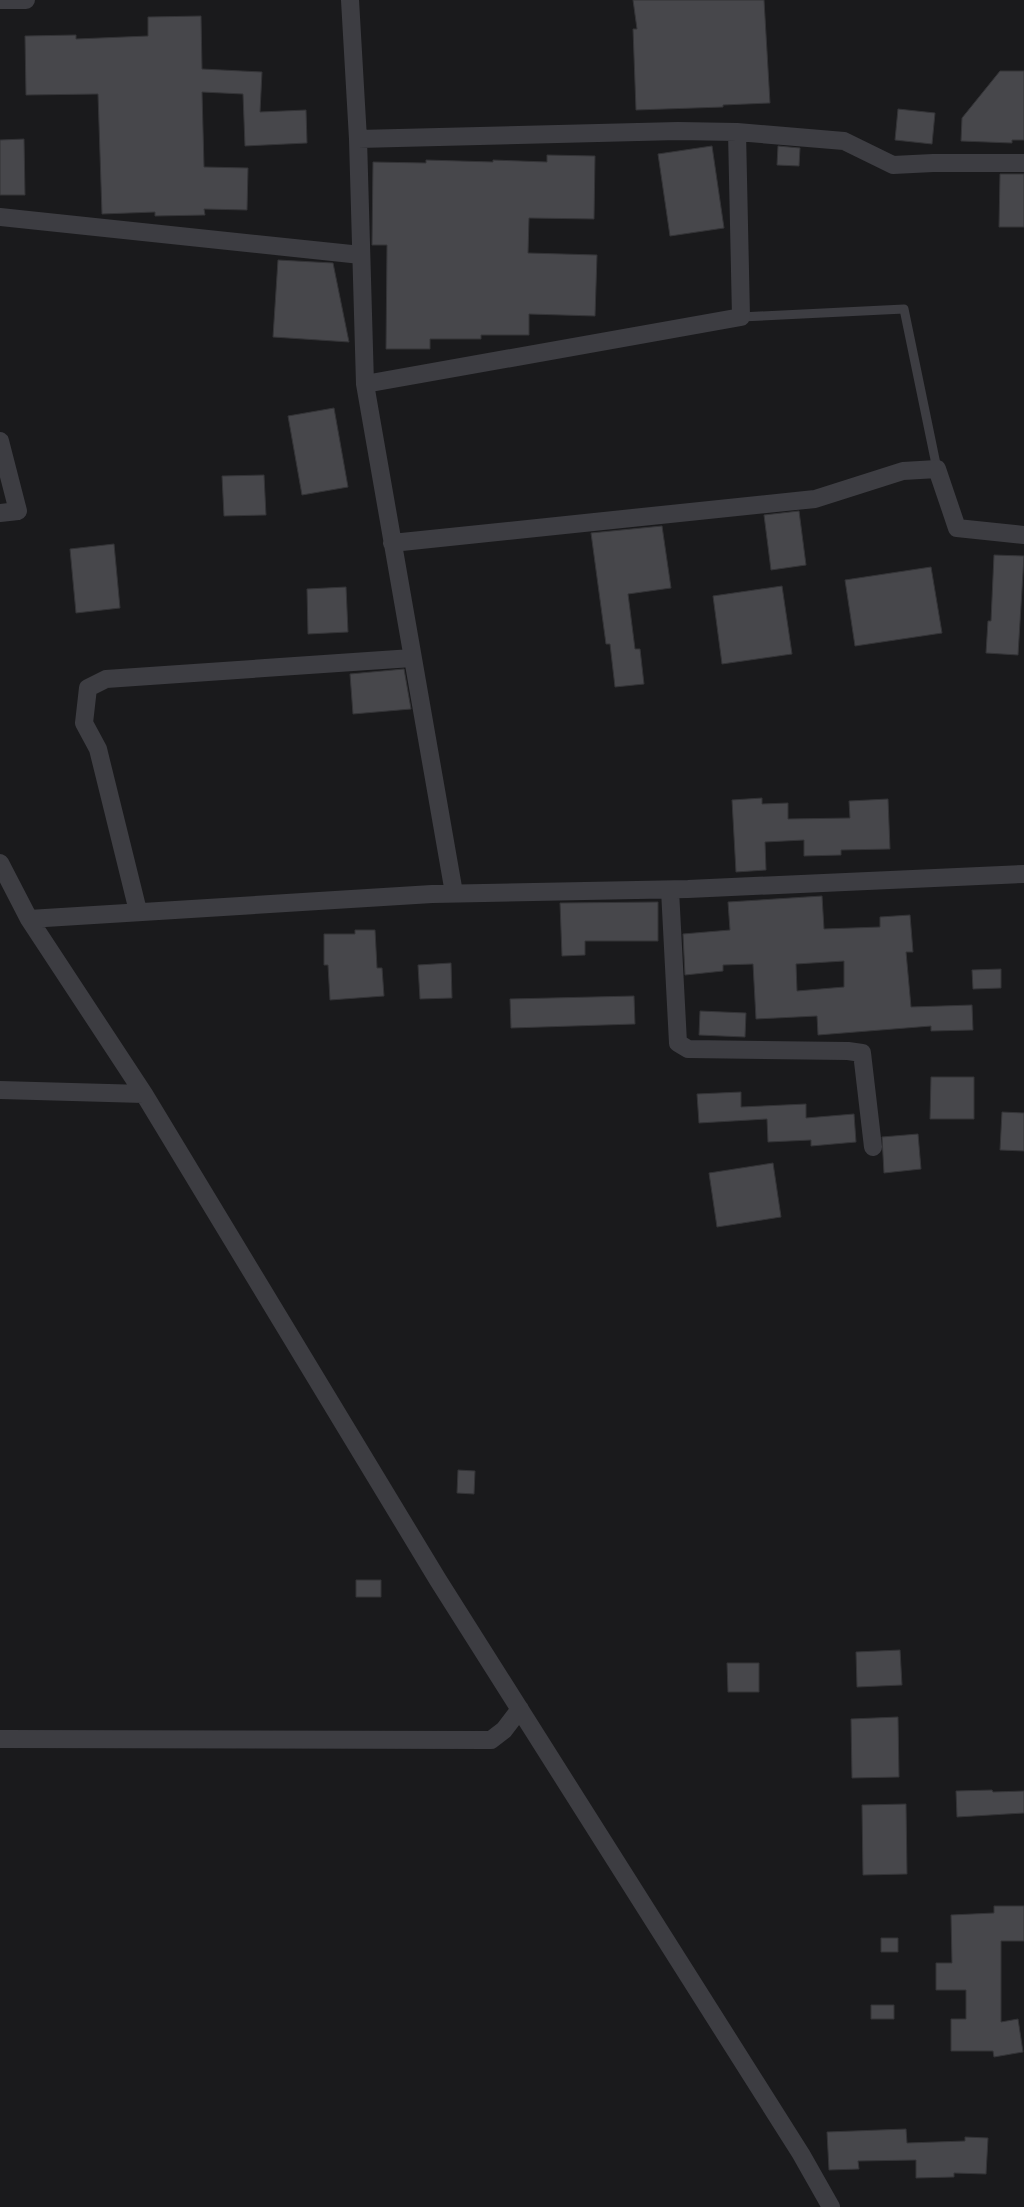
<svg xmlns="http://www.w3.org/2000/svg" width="1024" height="2207" viewBox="0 0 1024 2207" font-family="Signika,sans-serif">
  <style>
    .building { fill: #47474b; stroke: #343437; fill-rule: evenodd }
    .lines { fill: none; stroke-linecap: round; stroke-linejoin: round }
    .lane { stroke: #3d3d42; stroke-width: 9 }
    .street { stroke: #3d3d42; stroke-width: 18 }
  </style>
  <rect width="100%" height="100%" fill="#1a1a1c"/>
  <path class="building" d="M633,0H764L770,103L723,105V107L636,110L633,29H637Z
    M201,16L202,69L262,72L260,112L306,110L307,143L245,146L243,94L202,92L204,167L248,168L247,210L204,209L205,215L155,216V212L102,214L98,94L26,95L25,36L76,35V39L148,36V17Z
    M1000,71H1024V140H1012V143L961,141L962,118Z
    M898,109L935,113L932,144L895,140Z
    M24,139L25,195H0V140Z
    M712,146L724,228L670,236L658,154Z
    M778,146L800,148L799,166L777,165Z
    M547,155L595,156L594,219L529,218L528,253L597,255L595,316L529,314V335H481V339H430V349H386L387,245H372L373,162L426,163V160L493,162V160L547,162Z
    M1000,174H1024V227H999Z
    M278,260L333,263L349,342L273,337Z
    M334,408L348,487L302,495L288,416Z
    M264,475L266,515L224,516L222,476Z
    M799,511L806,565L771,570L764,515Z
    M662,526L671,588L628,594L635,649H640L644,684L615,687L610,644H606L591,533Z
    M114,544L120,608L76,613L70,549Z
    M994,555L1024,556L1018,655L986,653L988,621H991Z
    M931,567L942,633L855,646L845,580Z
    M782,586L792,654L722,664L713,596Z
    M346,587L348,632L308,634L307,589Z
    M404,669L411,709L353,714L350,674Z
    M762,798V804L788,803V819L850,818L849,801L888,799L890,849L841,850V855L804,856V840L765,842L766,870L736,872L732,800Z
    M822,896L824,929L880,927V917L910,915L913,952H906L911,1007L972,1005L973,1030L931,1031V1026L818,1035L817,1016L756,1019L753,964L723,965V971L685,975L683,934L730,930L728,902ZM844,961V987L797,991L796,964Z
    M658,902V941H585V955L562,956L560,903Z
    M355,930H375L377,968H382L384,996L330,1000L328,965H324V934H355Z
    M451,963L452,998L420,999L418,965Z
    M1001,969V988L973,989L972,970Z
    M634,996L635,1024L511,1028L510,999Z
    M700,1011L746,1013L745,1037L699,1035Z
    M931,1077H974V1119H930Z
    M741,1092V1107L806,1104V1118L854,1114L856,1142L811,1146V1140L768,1142L767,1119L699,1123L697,1094Z
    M1002,1112L1024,1113V1151L1000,1150Z
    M918,1134L921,1169L884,1173L882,1137Z
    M773,1163L781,1217L717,1227L709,1173Z
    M458,1470L475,1471L474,1494L457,1493Z
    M356,1580H381V1597H356Z
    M900,1650L902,1685L857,1687L856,1652Z
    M727,1663H759V1692H728Z
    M898,1717L899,1777L852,1778L851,1719Z
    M992,1790L993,1792L1024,1791V1813L957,1817L956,1791Z
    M906,1804L907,1874L863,1875L862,1805Z
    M994,1906H1024V1941H1001V2022L1018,2019L1023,2052L994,2057L993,2051H951V2019H966V1990H936V1963H952L951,1915L994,1913Z
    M881,1938H898V1952H881Z
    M871,2005H894V2019H871Z
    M906,2129L907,2143L965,2141V2137L988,2138L986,2174L954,2173V2177L916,2178V2160L858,2161L859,2169L829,2170L827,2132Z"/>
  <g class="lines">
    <path class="lane" d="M741,317L904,309L937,469"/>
    <path class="street" d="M0,0H26
      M350,0L358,139L365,384L454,893
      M358,139L678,131L737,132L844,141L893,165L933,163H1024
      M0,217L361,255
      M365,384L741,317L737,132
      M0,441L18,511L0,513
      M392,543L815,499L903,471L937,469L957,528L1024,535
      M0,863L29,919L144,1094L438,1580L801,2154L831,2207
      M670,890L678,1043L688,1049L848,1051L862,1053L873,1147
      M138,911L98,749L84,723L88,688L106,679L412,658
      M29,919L432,894L688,889L1024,874
      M0,1090L144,1094
      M0,1739L491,1740L504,1730L520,1709"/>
  </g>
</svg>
